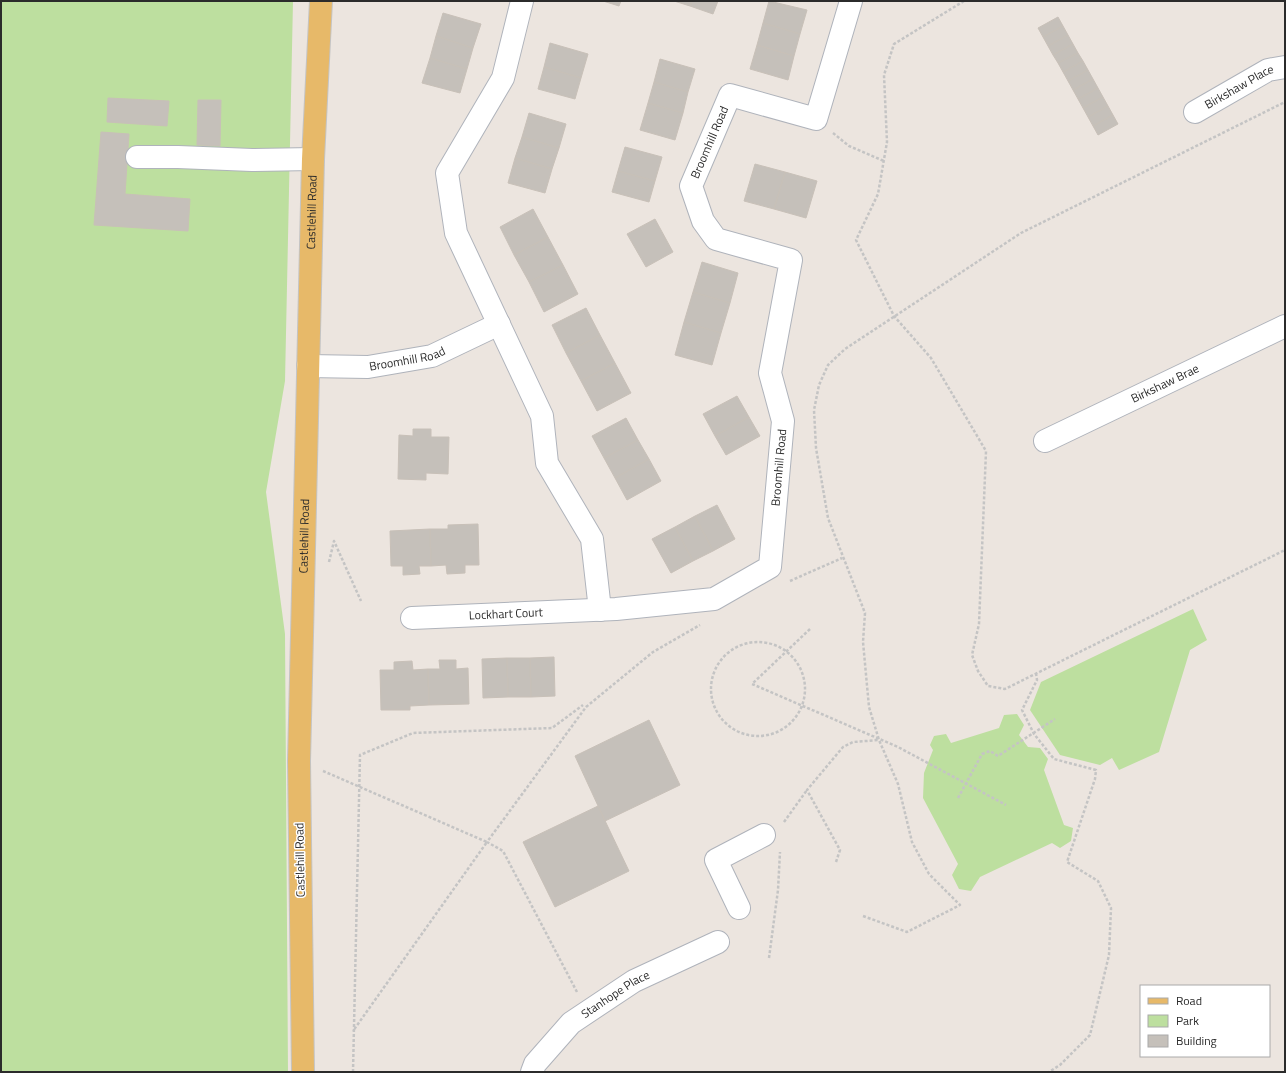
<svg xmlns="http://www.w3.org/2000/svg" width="1286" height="1073" viewBox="0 0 1286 1073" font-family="'Titillium Web',sans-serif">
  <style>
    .green { fill: #bddf9f }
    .building { fill: #c5c0ba; stroke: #c8c0b8 }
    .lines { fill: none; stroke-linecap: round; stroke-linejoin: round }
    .minor-casing { stroke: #afb3bb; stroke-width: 24 }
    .major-casing { stroke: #c4c4c4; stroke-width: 24 }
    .path { stroke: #c4c4c4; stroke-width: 2.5; stroke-dasharray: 3 2; stroke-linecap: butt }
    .minor { stroke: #fff; stroke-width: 22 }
    .major { stroke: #e7b969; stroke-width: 22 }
    .labels { text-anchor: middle; stroke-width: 3; stroke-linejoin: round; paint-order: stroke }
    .street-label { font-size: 12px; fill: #2b2b2b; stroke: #fff }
  </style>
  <rect width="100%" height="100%" fill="#ece5df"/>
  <path class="green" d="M1,1H293L285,381L266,492L285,634L288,1072H1Z
    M1193,609L1207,640L1190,650L1159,752L1119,770L1112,758L1100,765L1060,755L1030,710L1041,682Z
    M1017,714L1024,725L1019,735L1028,747L1040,748L1048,759L1044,770L1064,825L1073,828L1071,841L1060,848L1052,843L980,877L971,891L959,889L952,875L958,864L923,798L924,773L933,750L930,745L934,736L946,734L951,743L999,728L1004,715Z"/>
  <path class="building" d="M603,1H621L619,6Z
    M674,1H692L690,6Z
    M692,1H718L713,14L690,6Z
    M769,1L807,10L800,34L763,23Z
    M443,13L481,24L473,48L436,36Z
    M1058,17L1063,26L1043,37L1038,28Z
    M763,23L800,34L794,56L757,45Z
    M1063,26L1068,35L1048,46L1043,37Z
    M1068,35L1073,44L1053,55L1048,46Z
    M436,36L473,48L467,69L430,58Z
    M550,43L588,54L581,78L544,67Z
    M1073,44L1078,53L1058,63L1053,55Z
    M757,45L794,56L788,80L750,69Z
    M1078,53L1083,61L1063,72L1058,63Z
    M430,58L467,69L460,93L422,83Z
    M660,59L695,69L688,92L654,82Z
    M1083,61L1088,70L1068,81L1063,72Z
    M544,67L581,78L575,99L538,89Z
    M1088,70L1093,79L1073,90L1068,81Z
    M1093,79L1098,88L1078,99L1073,90Z
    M654,82L688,92L683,113L648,103Z
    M1098,88L1103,97L1083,108L1078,99Z
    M1103,97L1108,106L1088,117L1083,108Z
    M108,98L169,101L167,126L107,122Z
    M198,100H221L220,146L197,145Z
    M648,103L683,113L675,140L640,130Z
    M1108,106L1113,115L1093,126L1088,117Z
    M529,113L566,124L559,148L522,137Z
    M1113,115L1118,124L1098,135L1093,126Z
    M101,132L129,134L125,194L190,199L188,231L94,225Z
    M522,137L559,148L552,169L515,158Z
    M625,147L662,157L655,181L618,171Z
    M515,158L552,169L545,193L508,183Z
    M755,164L785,172L774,209L744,201Z
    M618,171L655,181L649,202L612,192Z
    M785,172L817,181L806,218L774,209Z
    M533,209L548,237L514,255L500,227Z
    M655,219L673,252L646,267L627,234Z
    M548,237L563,265L529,282L514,255Z
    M702,262L738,273L730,303L693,292Z
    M563,265L578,294L544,312L529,282Z
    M693,292L730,303L721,333L684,322Z
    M586,308L600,335L566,353L552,325Z
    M684,322L721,333L712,365L675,355Z
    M600,335L615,363L581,381L566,353Z
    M615,363L631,393L597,411L581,381Z
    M737,396L749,417L715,436L703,414Z
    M749,417L760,436L726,455L715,436Z
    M626,418L638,440L604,458L592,436Z
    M413,429H431V437H449L448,474L426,473V480L398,479L399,435L413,436Z
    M638,440L649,459L615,478L604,458Z
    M649,459L661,481L627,500L615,478Z
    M717,505L735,539L713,551L695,516Z
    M695,516L713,551L693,561L675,527Z
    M478,524L479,565H465V573L447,574L446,565L431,566L430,529H448V525Z
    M675,527L693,561L671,573L652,539Z
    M430,529L431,566H419L420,574L403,575V566H391L390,531Z
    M554,657L555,696L531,697L530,658Z
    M507,658H530L531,697H508Z
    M507,658L508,697L483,698L482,659Z
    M439,660H456V669L468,668L469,704L429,705L428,669H440Z
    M412,661L413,670L428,669L429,705L410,706V710H381L380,670H394V662Z
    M649,720L680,785L605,821L575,756Z
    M598,806L629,871L555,907L523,842Z"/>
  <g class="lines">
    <g class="minor-casing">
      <g id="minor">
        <path d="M522,1L503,78L447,173L456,233L542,416L547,463L592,539L600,610"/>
        <path id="s1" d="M1195,112L1268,70L1285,67"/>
        <path d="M137,157H178L252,160L313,159"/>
        <path id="s2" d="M308,366L368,367L432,356L499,324"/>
        <path id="s3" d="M1045,441L1285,326"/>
        <path id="s4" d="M412,618L616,609L714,599L770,567L783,421L770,373L791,260L716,239L703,221L691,186L730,95L816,119L851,1"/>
        <path d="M739,908L716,860L764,835"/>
        <path id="s5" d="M532,1072L535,1064L571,1023L634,981L718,942"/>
      </g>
    </g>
    <g class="major-casing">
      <g id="major">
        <path id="s6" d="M303,1072L299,761L302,635L313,159L321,1"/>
      </g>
    </g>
    <path class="path" d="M964,1L894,44L884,75L887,142L878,194L856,240L894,316L931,358L986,451L979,624L972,655L978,671L988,686L1005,689L1285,550
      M833,133L849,146L884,161
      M329,562L334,541L361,601
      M790,581L842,558
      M810,629L752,684L898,747L1006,805
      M711 689a47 47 0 1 1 94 0a47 47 0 1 1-94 0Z
      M1036,673L1037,680L1022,710L1034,734L1054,759L1096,770L1095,779L1067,862L1098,881L1111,908L1109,955L1090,1035L1060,1065L1049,1072
      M323,771L487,842L353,1031
      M958,798L982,754L990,751L998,756L1055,719
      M784,822L807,790
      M836,862L840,850L807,790L843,747L853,742L879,740
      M863,916L907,932L960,905L929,874L912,842L898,784L879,740L869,707L863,642L865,613L828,518L816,448L814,410L819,385L828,365L845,349L1021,233L1285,102
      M769,958L778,890L780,852
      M577,992L503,851L487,842L586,707L653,652L700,625
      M353,1072L360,755L413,733L552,728L583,705"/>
    <use href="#minor" class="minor"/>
    <use href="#major" class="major"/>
  </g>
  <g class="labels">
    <g class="street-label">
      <text dy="4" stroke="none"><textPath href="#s1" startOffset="51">Birkshaw Place</textPath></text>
      <text dy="4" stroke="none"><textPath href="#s4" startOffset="863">Broomhill Road</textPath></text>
      <text dy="4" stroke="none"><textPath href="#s6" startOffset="860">Castlehill Road</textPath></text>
      <text dy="4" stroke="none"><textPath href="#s2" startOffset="100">Broomhill Road</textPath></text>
      <text dy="4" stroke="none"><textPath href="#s3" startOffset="133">Birkshaw Brae</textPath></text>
      <text dy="4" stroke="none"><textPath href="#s4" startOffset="467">Broomhill Road</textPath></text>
      <text dy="4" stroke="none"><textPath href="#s6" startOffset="536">Castlehill Road</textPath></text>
      <text dy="4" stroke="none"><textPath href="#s4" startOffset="94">Lockhart Court</textPath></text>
      <text transform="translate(300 860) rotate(-91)" y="4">Castlehill Road</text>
      <text dy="4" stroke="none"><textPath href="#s5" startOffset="116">Stanhope Place</textPath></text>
    </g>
  </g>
  <rect width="1286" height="1073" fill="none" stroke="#2b2b2b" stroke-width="4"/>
  <rect x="1140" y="985" width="130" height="72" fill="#ffffff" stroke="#aaaaaa"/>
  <rect x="1148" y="998" width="20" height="6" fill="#e7b969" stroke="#aaaaaa"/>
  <text x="1176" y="1005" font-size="12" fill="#2b2b2b">Road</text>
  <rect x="1148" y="1015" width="20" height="12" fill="#bddf9f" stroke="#aaaaaa"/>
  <text x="1176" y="1025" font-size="12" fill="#2b2b2b">Park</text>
  <rect x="1148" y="1035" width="20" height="12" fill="#c5c0ba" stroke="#aaaaaa"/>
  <text x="1176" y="1045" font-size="12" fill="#2b2b2b">Building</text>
</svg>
